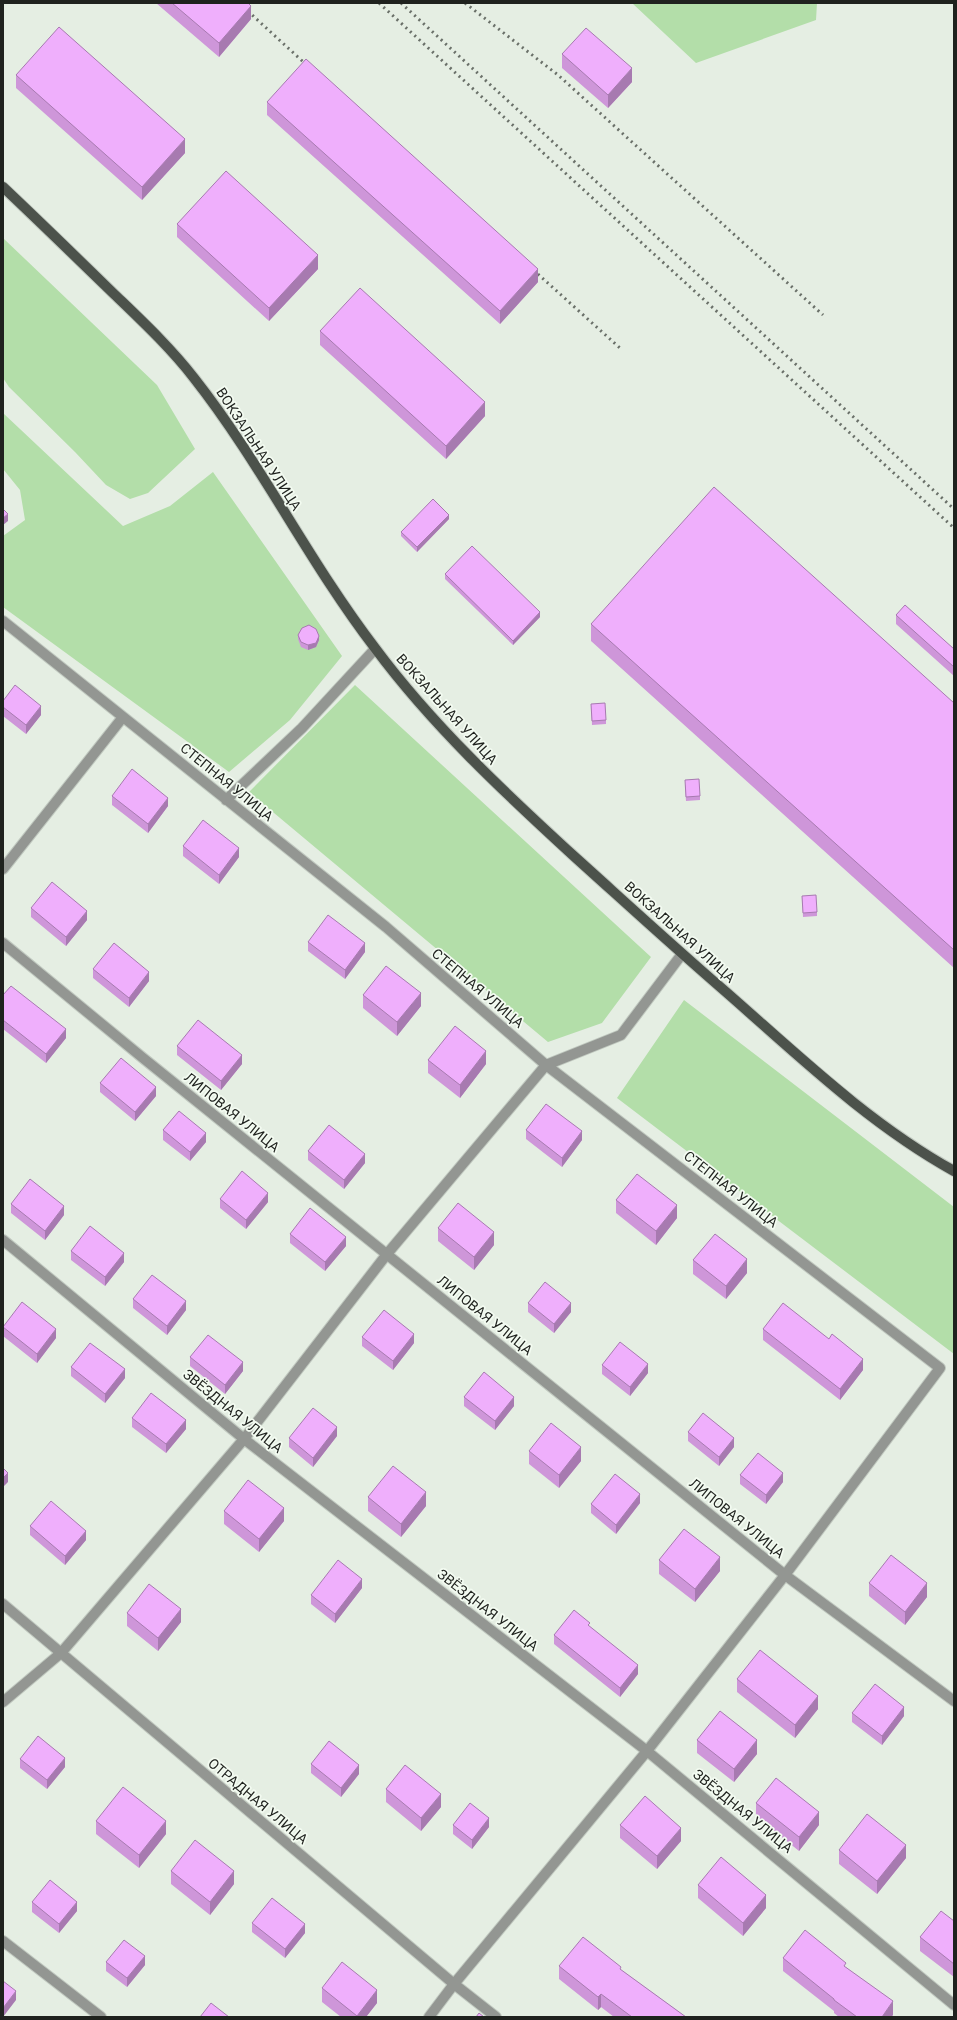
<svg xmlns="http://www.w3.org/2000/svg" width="957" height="2020" viewBox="0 0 957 2020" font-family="Roboto,sans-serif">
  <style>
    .green { fill: #b3dea9 }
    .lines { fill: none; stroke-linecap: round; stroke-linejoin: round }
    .street-casing { stroke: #c1c9c0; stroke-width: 12 }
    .primary-casing { stroke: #c1c9c0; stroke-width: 12 }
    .street { stroke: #939692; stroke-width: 10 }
    .primary { stroke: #4c524b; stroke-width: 10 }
    .rail { stroke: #6a7069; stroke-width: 3; stroke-dasharray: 2 4; stroke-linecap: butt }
    .wall { fill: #ce96d9 }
    .shaded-wall { fill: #a77ab0 }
    .building { fill: #efaffc; stroke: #a77ab0 }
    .labels { text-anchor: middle; stroke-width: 3.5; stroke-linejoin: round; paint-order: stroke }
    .street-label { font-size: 14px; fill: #1f221e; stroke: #f3fbf1 }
  </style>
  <rect width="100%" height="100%" fill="#e5eee3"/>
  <path class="green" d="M632,3H817L816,20L696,63Z
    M3,238L157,385L195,449L148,493L130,499L106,485L75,452L9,387L3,378Z
    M3,413L123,526L170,506L213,472L342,656L290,720L229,772L3,607V536L25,520L20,490L3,469Z
    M355,685L651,957L602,1023L548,1042L249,792Z
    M684,1000L954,1207V1354L617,1098Z"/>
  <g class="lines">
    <g class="street-casing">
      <path id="street" d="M3,621L386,927L546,1065L940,1368L785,1575L647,1751L454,1984L429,2017
        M226,800L302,728L375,649
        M3,869L123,717
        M3,943L143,1058L785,1575L954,1701
        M3,1240L244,1439L647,1751L954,2005
        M3,1604L454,1984L496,2017
        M3,1702L61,1653L244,1439L387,1254L546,1065L621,1035L682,954
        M3,1941L101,2017"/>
    </g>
    <g class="primary-casing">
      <path id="primary" d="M3,187C40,222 76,257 113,293C141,320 170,347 194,378C261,463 309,562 375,648C433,726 505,793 576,858C626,903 675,948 726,992C798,1055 869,1124 954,1171"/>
    </g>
    <use href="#street" class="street"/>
    <use href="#primary" class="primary"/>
    <path class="rail" d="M239,3L311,69
      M379,3L954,528
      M401,3L954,509
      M465,3L558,75L823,315
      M529,266L621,349"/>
  </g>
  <path class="wall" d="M156,3H248L251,19L219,57Z
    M562,54L632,82L608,108L562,68Z
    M16,75L185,153L142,200L16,88Z
    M267,102L538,282L500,324L267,115Z
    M177,224L318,269L269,321L177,237Z
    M320,331L485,416L446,459L320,345Z
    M449,519L417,552L401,536V532Z
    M445,574L540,617L513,645L445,579Z
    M896,615L954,649V676L896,624Z
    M591,624L954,703V968L591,641Z
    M298,635L319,640L316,647L308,650L301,647L298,639Z
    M3,701L41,715L26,734L3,716Z
    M591,704L606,720V724L592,725Z
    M685,785L700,796V800L686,801Z
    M112,796L168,806L148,833L112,805Z
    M183,846L239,857L219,884L183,856Z
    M802,896L817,912V916L803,917Z
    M31,908L87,920L66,946L31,917Z
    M308,942L365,952L345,979L308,951Z
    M93,969L149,981L129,1007L93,978Z
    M3,995L66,1038L46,1063L3,1029Z
    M363,995L421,1006L397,1036L363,1008Z
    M177,1046L242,1064L221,1090L177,1055Z
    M428,1060L486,1064L460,1098L428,1073Z
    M100,1083L156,1096L135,1121L100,1092Z
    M163,1130L206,1142L190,1161L163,1140Z
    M526,1130L582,1140L562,1167L526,1139Z
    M308,1151L365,1163L344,1189L308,1160Z
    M220,1199L268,1202L246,1229L220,1208Z
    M616,1200L677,1218L656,1245L616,1213Z
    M11,1204L64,1215L45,1240L11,1213Z
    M438,1228L494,1245L474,1270L438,1241Z
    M290,1234L346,1246L325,1271L290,1243Z
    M71,1251L124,1262L105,1286L71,1260Z
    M693,1260L747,1273L726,1299L693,1274Z
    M133,1299L186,1310L167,1335L133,1308Z
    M528,1303L571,1312L554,1333L528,1312Z
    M3,1327L56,1338L37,1363L3,1336Z
    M763,1329L863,1370L840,1400L763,1340Z
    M362,1337L414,1343L393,1370L362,1346Z
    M190,1357L243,1371L225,1394L190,1366Z
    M602,1365L648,1373L630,1396L602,1374Z
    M71,1367L125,1378L105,1403L71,1376Z
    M464,1397L514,1406L495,1430L464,1406Z
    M132,1418L186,1429L166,1453L132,1427Z
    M688,1432L734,1447L719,1466L688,1441Z
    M337,1436L313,1467L289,1447V1438Z
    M529,1451L581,1461L559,1488L529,1464Z
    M740,1475L783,1482L766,1504L740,1484Z
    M368,1497L426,1506L401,1537L368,1511Z
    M640,1503L616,1534L591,1513V1504Z
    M224,1511L284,1521L259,1552L224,1524Z
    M30,1526L86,1540L65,1565L30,1535Z
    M659,1560L720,1571L695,1602L659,1574Z
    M869,1583L927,1597L905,1625L869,1596Z
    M362,1588L335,1623L311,1604V1595Z
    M127,1613L181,1622L158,1651L127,1626Z
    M590,1627L638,1674L620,1697L554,1644V1635Z
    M737,1679L818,1709L795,1738L737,1692Z
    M852,1713L904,1716L882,1745L852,1722Z
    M697,1740L757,1754L734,1782L697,1753Z
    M20,1759L65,1767L47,1789L20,1768Z
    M311,1764L359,1774L341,1797L311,1773Z
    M386,1789L441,1807L421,1831L386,1802Z
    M756,1803L819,1825L799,1851L756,1816Z
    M96,1821L166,1834L139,1868L96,1834Z
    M453,1825L489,1827L472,1849L453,1834Z
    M620,1825L681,1841L657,1869L620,1838Z
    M839,1850L906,1858L877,1894L839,1864Z
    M171,1871L234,1884L210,1915L171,1884Z
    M698,1885L766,1908L743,1936L698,1898Z
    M32,1902L77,1911L59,1933L32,1912Z
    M954,1921V1977L920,1951V1937Z
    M252,1923L305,1933L285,1958L252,1932Z
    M783,1958L846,1967L893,2015L891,2017H839L834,2013V2011L783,1971Z
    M106,1962L145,1965L127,1987L106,1971Z
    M559,1966L621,1970L686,2017H614L601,2007L598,2010L559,1979Z
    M322,1988L377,2003L366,2017H341L322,2002Z"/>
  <path class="shaded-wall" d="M251,6V19L219,57V43Z
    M632,68V82L608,108V95Z
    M185,139V153L142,200V187Z
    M318,255V269L269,321V308Z
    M538,269V282L500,324V311Z
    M485,402V416L446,459V446Z
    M8,514V521L3,525V518Z
    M449,515V519L417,552V547Z
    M540,612V617L513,645V641Z
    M319,636V640L316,647L308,650V645Z
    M41,706V715L26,734V725Z
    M168,798V806L148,833V824Z
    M239,848V857L219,884V875Z
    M87,911V920L66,946V937Z
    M365,943V952L345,979V970Z
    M149,972V981L129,1007V998Z
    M421,993V1006L397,1036V1022Z
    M66,1029V1038L46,1063V1054Z
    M486,1051V1064L460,1098V1085Z
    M242,1055V1064L221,1090V1081Z
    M156,1087V1096L135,1121V1112Z
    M582,1131V1140L562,1167V1158Z
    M206,1133V1142L190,1161V1152Z
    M365,1154V1163L344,1189V1180Z
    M268,1193V1202L246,1229V1220Z
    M677,1205V1218L656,1245V1231Z
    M64,1206V1215L45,1240V1231Z
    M494,1232V1245L474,1270V1257Z
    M346,1237V1246L325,1271V1262Z
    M124,1253V1262L105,1286V1277Z
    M747,1259V1273L726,1299V1286Z
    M186,1301V1310L167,1335V1326Z
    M571,1303V1312L554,1333V1324Z
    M56,1329V1338L37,1363V1354Z
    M414,1334V1343L393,1370V1361Z
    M863,1359V1370L840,1400V1389Z
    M243,1362V1371L225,1394V1385Z
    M648,1364V1373L630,1396V1387Z
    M125,1369V1378L105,1403V1394Z
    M514,1397V1406L495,1430V1421Z
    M186,1420V1429L166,1453V1444Z
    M337,1427V1436L313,1467V1458Z
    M734,1438V1447L719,1466V1457Z
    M581,1447V1461L559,1488V1475Z
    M8,1473V1482L3,1487V1478Z
    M783,1473V1482L766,1504V1495Z
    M426,1492V1506L401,1537V1524Z
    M640,1494V1503L616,1534V1525Z
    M284,1508V1521L259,1552V1539Z
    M86,1531V1540L65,1565V1556Z
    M720,1557V1571L695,1602V1589Z
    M362,1579V1588L335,1623V1614Z
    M927,1583V1597L905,1625V1612Z
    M181,1609V1622L158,1651V1638Z
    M638,1665V1674L620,1697V1688Z
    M818,1696V1709L795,1738V1725Z
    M904,1707V1716L882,1745V1736Z
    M757,1740V1754L734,1782V1769Z
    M65,1758V1767L47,1789V1780Z
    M359,1765V1774L341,1797V1788Z
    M441,1794V1807L421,1831V1818Z
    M819,1812V1825L799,1851V1837Z
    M489,1818V1827L472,1849V1840Z
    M166,1821V1834L139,1868V1855Z
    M681,1828V1841L657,1869V1856Z
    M906,1845V1858L877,1894V1881Z
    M234,1871V1884L210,1915V1902Z
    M766,1895V1908L743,1936V1923Z
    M77,1902V1911L59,1933V1924Z
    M305,1924V1933L285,1958V1949Z
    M145,1956V1965L127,1987V1978Z
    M377,1990V2003L366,2017H357V2016Z
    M16,1991V2000L3,2017V2008Z
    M601,1994V2007L598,2010V1997Z
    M893,2001V2015L891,2017H882Z"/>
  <path class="building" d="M172,3H248L251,6L219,43Z
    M59,27L185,139L142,187L16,75Z
    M586,28L632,68L608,95L562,54Z
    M306,59L538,269L500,311L267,102Z
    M226,171L318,255L269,308L177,224Z
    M360,288L485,402L446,446L320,331Z
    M714,487L954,703V950L591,624Z
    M433,499L449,515L417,547L401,532Z
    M3,509L8,514L3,518Z
    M472,546L540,612L513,641L445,574Z
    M905,605L954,649V667L896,615Z
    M309,625L316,629L319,636L316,643L308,645L301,642L298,635L302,628Z
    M15,685L41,706L26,725L3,707V701Z
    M605,703L606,720L592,721L591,704Z
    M132,769L168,798L148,824L112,796Z
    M699,779L700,796L686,797L685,780Z
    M203,820L239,848L219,875L183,846Z
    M52,882L87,911L66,937L31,908Z
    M816,895L817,912L803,913L802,896Z
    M328,915L365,943L345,970L308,942Z
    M114,943L149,972L129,998L93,969Z
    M386,966L421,993L397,1022L363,995Z
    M11,986L66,1029L46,1054L3,1020V995Z
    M198,1020L242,1055L221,1081L177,1046Z
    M455,1026L486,1051L460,1085L428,1060Z
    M121,1058L156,1087L135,1112L100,1083Z
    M546,1104L582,1131L562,1158L526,1130Z
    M179,1111L206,1133L190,1152L163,1130Z
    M329,1125L365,1154L344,1180L308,1151Z
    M242,1171L268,1193L246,1220L220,1199Z
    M637,1174L677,1205L656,1231L616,1200Z
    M30,1179L64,1206L45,1231L11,1204Z
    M458,1203L494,1232L474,1257L438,1228Z
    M310,1208L346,1237L325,1262L290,1234Z
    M90,1226L124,1253L105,1277L71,1251Z
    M715,1234L747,1259L726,1286L693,1260Z
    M152,1275L186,1301L167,1326L133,1299Z
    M545,1282L571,1303L554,1324L528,1303Z
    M22,1302L56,1329L37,1354L3,1327Z
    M783,1303L829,1339L832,1334L863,1359L840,1389L763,1329Z
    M384,1310L414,1334L393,1361L362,1337Z
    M208,1335L243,1362L225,1385L190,1357Z
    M620,1342L648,1364L630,1387L602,1365Z
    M90,1343L125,1369L105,1394L71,1367Z
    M484,1372L514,1397L495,1421L464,1397Z
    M151,1393L186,1420L166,1444L132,1418Z
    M313,1408L337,1427L313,1458L289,1438Z
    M703,1413L734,1438L719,1457L688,1432Z
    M551,1423L581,1447L559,1475L529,1451Z
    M758,1453L783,1473L766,1495L740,1475Z
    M393,1466L426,1492L401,1524L368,1497Z
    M3,1468L8,1473L3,1478Z
    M615,1474L640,1494L616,1525L591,1504Z
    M248,1480L284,1508L259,1539L224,1511Z
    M51,1501L86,1531L65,1556L30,1526Z
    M684,1529L720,1557L695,1589L659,1560Z
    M891,1555L927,1583L905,1612L869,1583Z
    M338,1560L362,1579L335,1614L311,1595Z
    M149,1584L181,1609L158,1638L127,1613Z
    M574,1610L590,1623L588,1625L638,1665L620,1688L554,1635Z
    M760,1650L818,1696L795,1725L737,1679Z
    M875,1684L904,1707L882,1736L852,1713Z
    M720,1711L757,1740L734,1769L697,1740Z
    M38,1736L65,1758L47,1780L20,1759Z
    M329,1741L359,1765L341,1788L311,1764Z
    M405,1765L441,1794L421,1818L386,1789Z
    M776,1778L819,1812L799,1837L756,1803Z
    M123,1787L166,1821L139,1855L96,1821Z
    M645,1796L681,1828L657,1856L620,1825Z
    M470,1803L489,1818L472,1840L453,1825Z
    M867,1814L906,1845L877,1881L839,1850Z
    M195,1840L234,1871L210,1902L171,1871Z
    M721,1857L766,1895L743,1923L698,1885Z
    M50,1880L77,1902L59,1924L32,1902Z
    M272,1898L305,1924L285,1949L252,1923Z
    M941,1911L954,1921V1964L920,1937Z
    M805,1930L846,1963L844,1966L893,2001L882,2017H857L834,2000V1999L783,1958Z
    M583,1937L621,1967L620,1969L686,2017H632L601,1994L598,1997L559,1966Z
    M124,1940L145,1956L127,1978L106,1962Z
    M342,1962L377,1990L357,2016L322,1988Z
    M3,1981L16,1991L3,2008Z
    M211,2003L229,2017H200Z
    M479,2013L484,2017H476Z"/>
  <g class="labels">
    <g class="street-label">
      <text transform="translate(259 449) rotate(57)" y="5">ВОКЗАЛЬНАЯ УЛИЦА</text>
      <text transform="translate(447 709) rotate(48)" y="5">ВОКЗАЛЬНАЯ УЛИЦА</text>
      <text transform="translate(227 782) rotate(39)" y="5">СТЕПНАЯ УЛИЦА</text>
      <text transform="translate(680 932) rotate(42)" y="5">ВОКЗАЛЬНАЯ УЛИЦА</text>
      <text transform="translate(478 988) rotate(40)" y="5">СТЕПНАЯ УЛИЦА</text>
      <text transform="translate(232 1112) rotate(39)" y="5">ЛИПОВАЯ УЛИЦА</text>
      <text transform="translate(731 1189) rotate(38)" y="5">СТЕПНАЯ УЛИЦА</text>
      <text transform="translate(485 1315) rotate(39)" y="5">ЛИПОВАЯ УЛИЦА</text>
      <text transform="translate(233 1411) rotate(39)" y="5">ЗВЁЗДНАЯ УЛИЦА</text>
      <text transform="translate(737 1518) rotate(39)" y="5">ЛИПОВАЯ УЛИЦА</text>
      <text transform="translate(488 1610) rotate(38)" y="5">ЗВЁЗДНАЯ УЛИЦА</text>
      <text transform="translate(258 1801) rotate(40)" y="5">ОТРАДНАЯ УЛИЦА</text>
      <text transform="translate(743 1811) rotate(39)" y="5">ЗВЁЗДНАЯ УЛИЦА</text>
    </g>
  </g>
  <rect width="957" height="2020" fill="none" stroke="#1f221e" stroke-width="8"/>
</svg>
